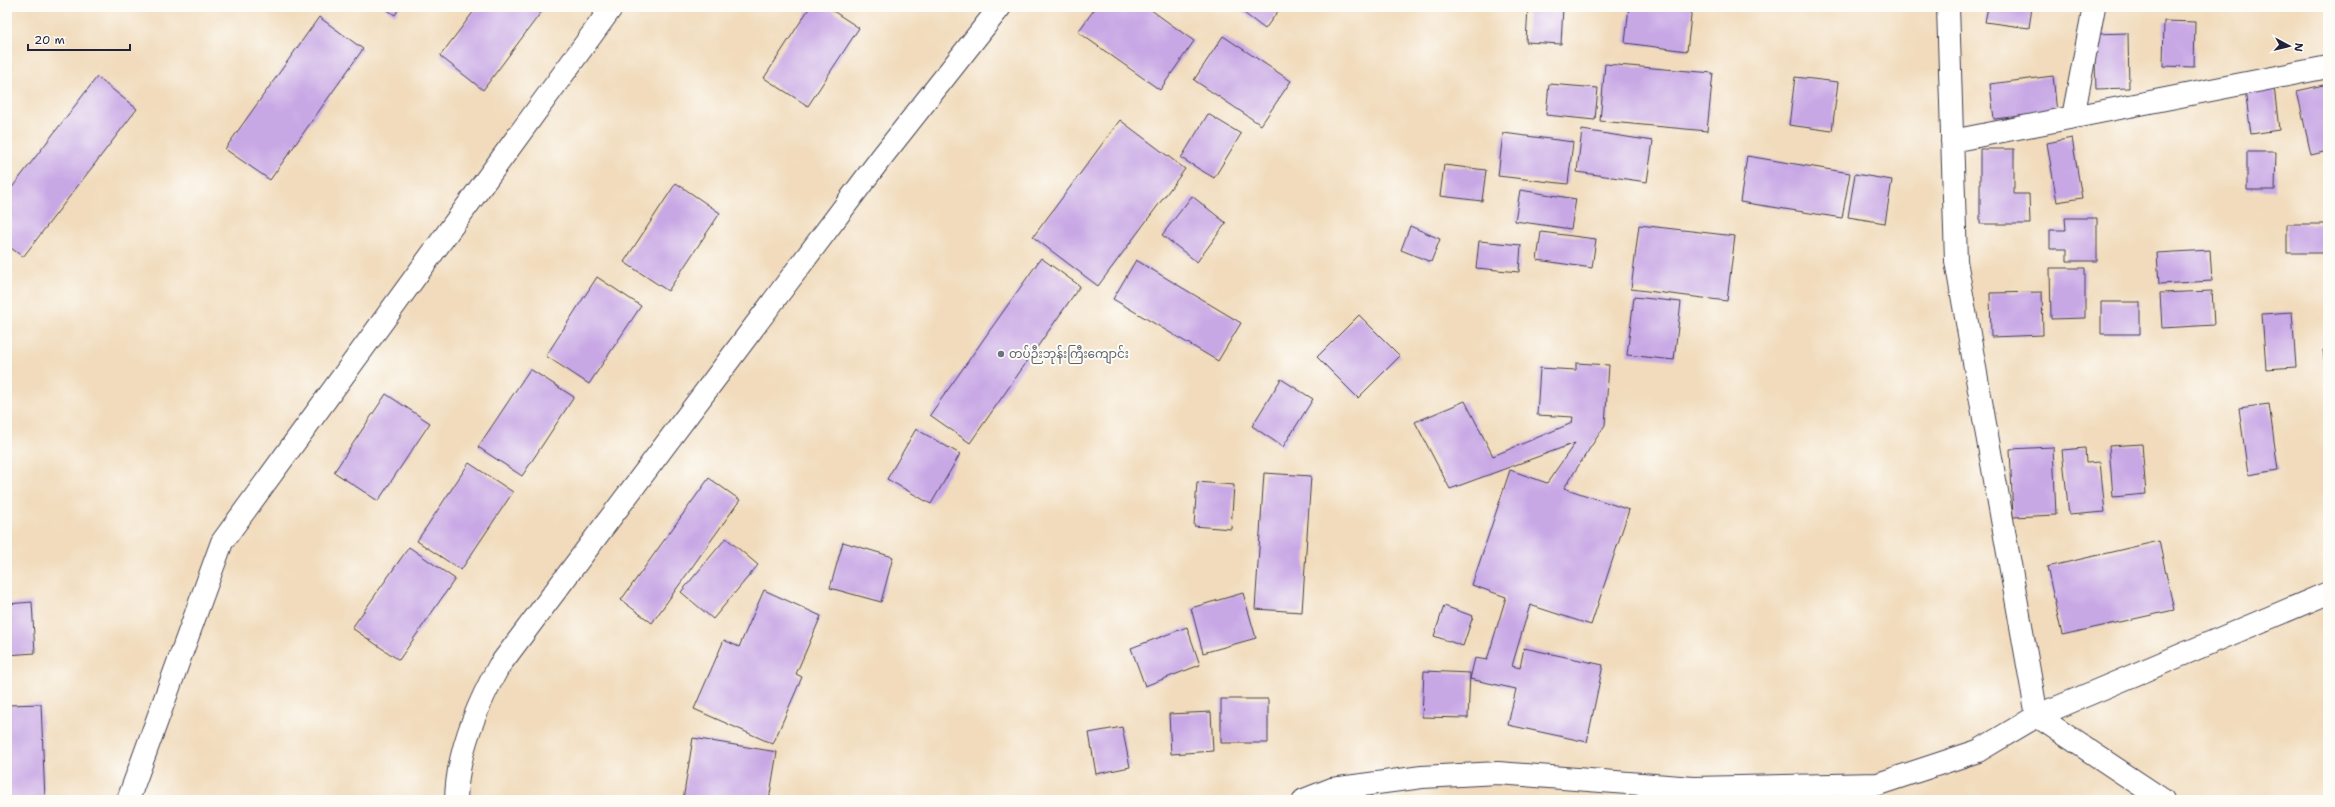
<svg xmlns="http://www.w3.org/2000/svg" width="2335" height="807" viewBox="0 0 2335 807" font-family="'Shantell Sans','Noto Sans Myanmar',sans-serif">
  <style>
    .building { fill: #c8a7e5 }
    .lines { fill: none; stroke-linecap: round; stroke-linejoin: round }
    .minor-casing { stroke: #413e4e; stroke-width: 24 }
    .minor { stroke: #fff; stroke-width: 22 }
    .worship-dot { fill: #6b7280; stroke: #fdfcf7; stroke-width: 1.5 }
    .labels { text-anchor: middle; stroke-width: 4; stroke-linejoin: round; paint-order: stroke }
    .worship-label { font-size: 12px; fill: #5b616d; stroke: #fdfcf7; text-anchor: start }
  </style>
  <rect width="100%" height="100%" fill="#fdfcf7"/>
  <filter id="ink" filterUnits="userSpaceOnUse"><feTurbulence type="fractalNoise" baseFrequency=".025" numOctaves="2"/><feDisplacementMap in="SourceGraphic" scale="8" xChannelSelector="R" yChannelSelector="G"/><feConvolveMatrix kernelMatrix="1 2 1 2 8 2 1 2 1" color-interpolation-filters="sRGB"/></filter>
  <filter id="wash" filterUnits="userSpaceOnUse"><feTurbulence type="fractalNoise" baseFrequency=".012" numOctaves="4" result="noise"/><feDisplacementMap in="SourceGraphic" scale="16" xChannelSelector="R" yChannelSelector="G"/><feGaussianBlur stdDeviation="0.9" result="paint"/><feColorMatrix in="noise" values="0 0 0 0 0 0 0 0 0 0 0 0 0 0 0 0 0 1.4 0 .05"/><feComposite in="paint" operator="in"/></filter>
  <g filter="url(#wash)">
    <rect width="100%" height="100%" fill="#f1dbbc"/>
    <g id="blocks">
      <path class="building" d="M383,7H400L395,15Z
        M477,7H545L483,90L440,56Z
        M810,7H827L859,28L808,106L764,78Z
        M1096,7H1147L1194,41L1160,90L1078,32Z
        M1236,7H1281L1265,29Z
        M1528,7H1563L1561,44L1526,42Z
        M1629,7H1692L1687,51L1625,43Z
        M1988,7H2032L2029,28L1985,22Z
        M319,17L363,49L270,180L225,149Z
        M2164,21L2195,22L2194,67L2163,66Z
        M2128,33L2129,88L2096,89L2094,34Z
        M1223,36L1291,81L1261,125L1194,80Z
        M1605,64L1713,73L1707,131L1600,121Z
        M2053,76L2057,112L1994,119L1990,84Z
        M97,77L137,109L23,257L7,245V194Z
        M1795,77L1838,82L1832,131L1789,125Z
        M1549,84L1598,88L1595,120L1546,115Z
        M2328,84V151L2311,155L2297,91Z
        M2274,86L2279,130L2251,134L2245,90Z
        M1208,114L1241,134L1214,178L1181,158Z
        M1120,120L1185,169L1098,286L1033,237Z
        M1582,130L1653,141L1647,182L1577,172Z
        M1503,133L1573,142L1568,184L1498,176Z
        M2072,138L2082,198L2057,202L2047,143Z
        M1980,149H2014V194H2029L2030,224H1980Z
        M2247,152H2276L2275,190H2247Z
        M1747,156L1850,173L1842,218L1740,202Z
        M1444,165L1486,170L1482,201L1440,196Z
        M1855,174L1892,180L1885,223L1848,217Z
        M676,183L720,213L668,291L624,262Z
        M1520,190L1576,199L1571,229L1515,221Z
        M1192,196L1226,223L1197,262L1162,235Z
        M2065,218H2097V261H2067V249H2050V230H2066Z
        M2287,224H2327V253H2287Z
        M1639,225L1735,236L1727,301L1631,289Z
        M1410,226L1440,239L1431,262L1401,250Z
        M1541,232L1596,239L1592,268L1537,260Z
        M1479,241L1521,245L1519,272L1476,268Z
        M2210,250L2212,281L2159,284L2157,253Z
        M1041,258L1080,286L970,443L930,415Z
        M1136,260L1241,323L1218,361L1113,299Z
        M2050,268H2085V318L2051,319Z
        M597,277L641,306L589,384L546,356Z
        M2212,291L2214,325L2162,328L2160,293Z
        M2042,292L2043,335L1991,337L1990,293Z
        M1634,297L1681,302L1674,360L1627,355Z
        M2101,302H2140V334H2101Z
        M2292,312L2296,367L2266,369L2262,314Z
        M1359,315L1400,356L1358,398L1317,357Z
        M2323,350H2328V379H2327Z
        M1576,363L1609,365L1605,425L1564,488L1629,510L1591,625L1530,605L1512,666L1520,668L1524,648L1603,665L1587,742L1508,725L1516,689L1470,679L1475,658L1487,660L1506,597L1472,585L1510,470L1547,483L1575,443L1450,489L1415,422L1465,401L1493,456L1572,423L1573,417L1537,415L1540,368L1576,370Z
        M530,369L574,397L522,476L478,447Z
        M1281,379L1313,399L1283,447L1252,426Z
        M386,394L430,423L378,501L334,472Z
        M2269,404L2278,470L2248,475L2239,408Z
        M916,429L960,454L931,504L887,479Z
        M2142,444L2146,494L2113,497L2109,446Z
        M2053,447L2056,515L2013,517L2010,449Z
        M2085,448L2086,463L2100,462L2105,512L2069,515L2062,450Z
        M469,463L513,492L461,570L417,541Z
        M1264,473L1311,476L1302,612L1255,609Z
        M709,478L740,500L652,623L621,600Z
        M1197,482L1234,485L1231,529L1194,526Z
        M726,538L758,565L713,619L681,592Z
        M2159,541L2174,610L2062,635L2047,567Z
        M843,542L893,557L881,602L830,588Z
        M409,547L455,579L399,660L352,628Z
        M764,590L821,616L796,674L802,677L773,744L694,709L724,640L739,647Z
        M1243,593L1256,638L1203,653L1191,608Z
        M32,602L35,653L7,655V604Z
        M1444,606L1473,616L1463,646L1434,636Z
        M1187,627L1200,665L1145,686L1131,648Z
        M1424,671L1470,673L1468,718L1422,717Z
        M1221,699H1268V743H1221Z
        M41,704L45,800H7V705Z
        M1211,712L1213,751L1171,754L1169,714Z
        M1122,727L1130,767L1096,774L1089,733Z
        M693,738L777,752L769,800H683Z"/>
    </g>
  </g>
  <g filter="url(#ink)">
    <use href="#blocks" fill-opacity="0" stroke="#413e4e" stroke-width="1"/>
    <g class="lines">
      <g class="minor-casing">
        <path id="minor" d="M1948,7L1956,261L2037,716L2328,593
          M2073,117L2094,7
          M1952,141L2328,67
          M128,800L222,542L612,7
          M456,800C457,753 476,707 499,666L881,158L1000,7
          M1304,800L1332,789L1422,777L1498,773L1693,788L1878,784L1978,751L2037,716L2163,800"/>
      </g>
      <use href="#minor" class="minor"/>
    </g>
  </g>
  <circle class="worship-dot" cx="1001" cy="354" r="4"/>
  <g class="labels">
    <g class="worship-label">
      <text x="1009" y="358">တပ်ဉီးဘုန်းကြီးကျောင်း</text>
    </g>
  </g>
  <rect width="2335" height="807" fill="none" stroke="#fdfcf7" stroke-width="24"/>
  <g transform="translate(2289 46) rotate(97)" stroke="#fdfcf7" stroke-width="3" paint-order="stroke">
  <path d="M0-3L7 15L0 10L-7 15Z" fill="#22223b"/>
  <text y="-6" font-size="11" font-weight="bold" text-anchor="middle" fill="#22223b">N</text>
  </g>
  <path d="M28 44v6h102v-6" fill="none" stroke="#22223b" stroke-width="2"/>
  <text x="34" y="44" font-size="12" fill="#22223b" stroke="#fdfcf7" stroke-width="3" paint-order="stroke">20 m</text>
</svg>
